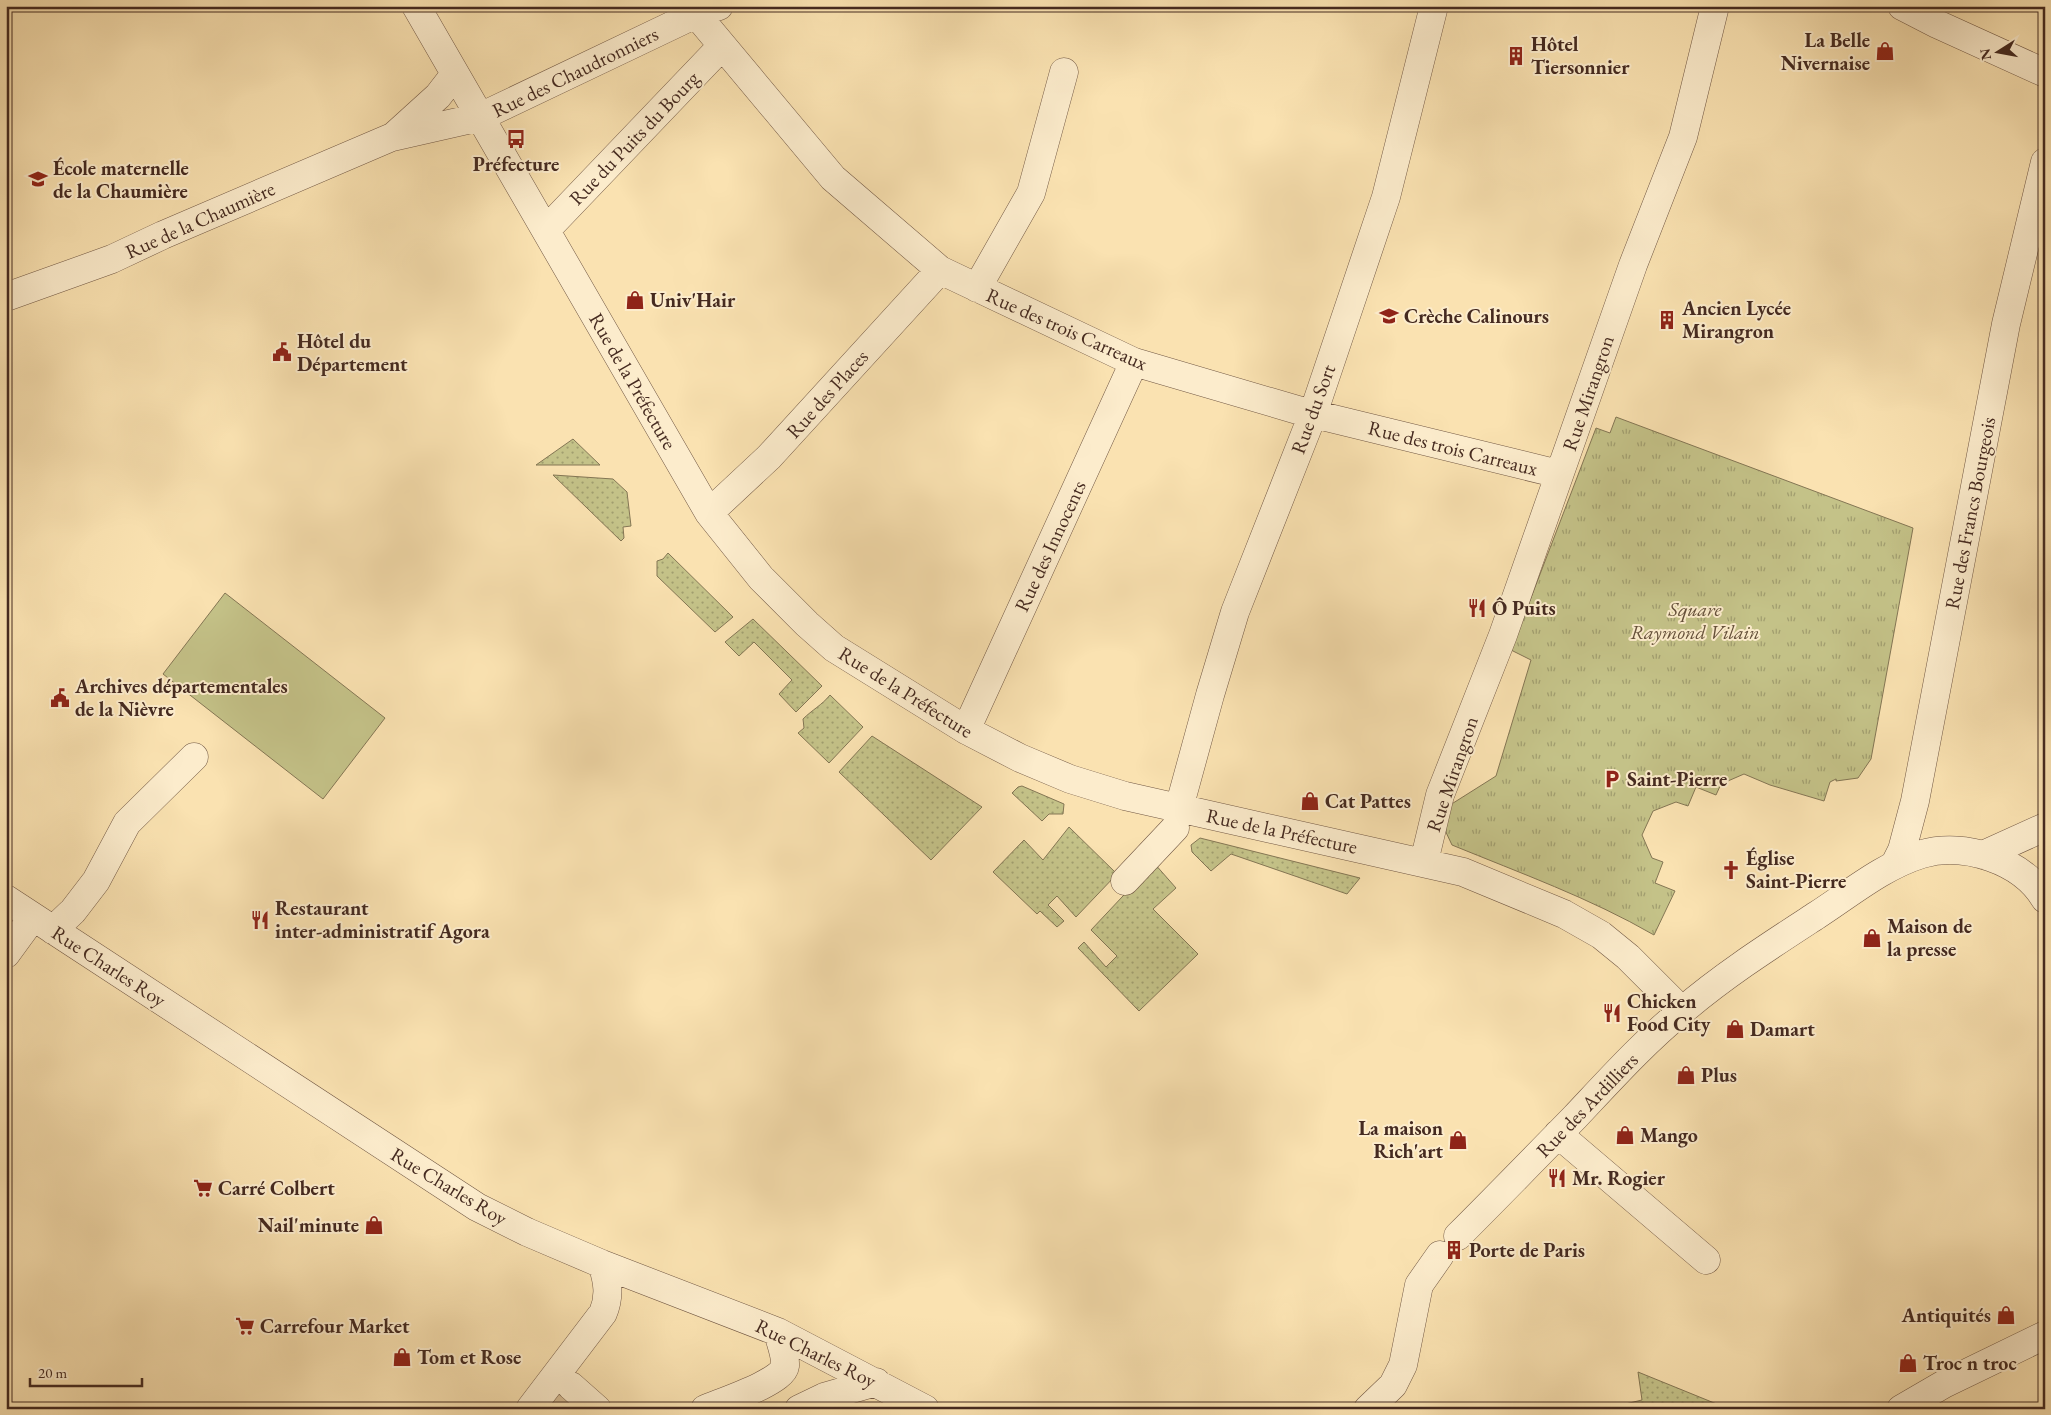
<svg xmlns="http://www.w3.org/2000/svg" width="2051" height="1415" viewBox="0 0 2051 1415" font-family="'EB Garamond',serif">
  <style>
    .grass { fill: url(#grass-dots); stroke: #847654 }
    .park { fill: url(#park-tufts); stroke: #847654 }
    .garden { fill: #c4c288; stroke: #847654 }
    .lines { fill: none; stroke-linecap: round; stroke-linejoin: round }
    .minor-tunnel { stroke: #d6bd94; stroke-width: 28; stroke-dasharray: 28 14; stroke-linecap: butt }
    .minor-casing { stroke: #725844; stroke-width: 29 }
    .minor { stroke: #fceccc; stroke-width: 28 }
    .labels { text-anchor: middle; stroke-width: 4; stroke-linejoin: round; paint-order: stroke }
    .poi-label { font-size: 20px; font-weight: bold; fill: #452a20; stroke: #fceccc; text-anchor: start }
    .street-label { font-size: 20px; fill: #452a20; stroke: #fceccc }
    .park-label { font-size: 20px; font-style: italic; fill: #65503a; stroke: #fceccc }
  </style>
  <defs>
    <pattern id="grass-dots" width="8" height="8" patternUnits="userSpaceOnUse" patternTransform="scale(1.25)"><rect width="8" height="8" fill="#c4c288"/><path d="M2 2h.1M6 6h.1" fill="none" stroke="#a19e6f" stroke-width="1.8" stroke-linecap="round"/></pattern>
    <pattern id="park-tufts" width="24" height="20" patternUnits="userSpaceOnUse" patternTransform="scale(1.25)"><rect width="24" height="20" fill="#c4c288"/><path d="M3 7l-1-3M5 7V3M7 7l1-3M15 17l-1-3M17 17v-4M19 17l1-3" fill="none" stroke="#a19e6f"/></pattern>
  </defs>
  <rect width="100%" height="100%" fill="#fae2b1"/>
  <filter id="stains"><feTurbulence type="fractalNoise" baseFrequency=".004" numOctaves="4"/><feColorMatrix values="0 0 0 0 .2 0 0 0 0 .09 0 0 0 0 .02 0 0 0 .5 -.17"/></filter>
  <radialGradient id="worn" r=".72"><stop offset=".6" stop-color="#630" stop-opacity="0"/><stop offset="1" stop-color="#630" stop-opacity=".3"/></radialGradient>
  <path class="grass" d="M573,439L600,465H536Z
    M553,475L613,479L627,492L631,526L623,527L624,538L621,541Z
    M668,553L733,617L715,632L657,576V561L663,559Z
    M753,619L822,686L796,712L779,694L792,680L754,642L739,656L725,642Z
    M830,695L863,727L829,763L798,733L804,728L803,719C812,710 822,705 830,695Z
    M872,736L982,807L931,860L839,772Z
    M1022,786L1064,804L1063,814H1049L1042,821L1012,793L1018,787Z
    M1069,827L1117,874L1076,917L1057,896L1048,905L1064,921L1057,927L1040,911L1037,914L993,872L1024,840L1043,860Z
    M1200,838L1360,878L1347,894L1231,854L1211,871L1192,852L1191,845Z
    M1154,863L1176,888L1153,909L1198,954L1139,1011L1078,948L1084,942L1106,967L1117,956L1091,930Z
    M1638,1372L1729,1409H1604L1642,1400Z"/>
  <path class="park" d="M1616,417L1913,528L1871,759L1858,778L1836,781V779L1830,782L1824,801L1770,785L1744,774L1721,784L1716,795L1696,787L1688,806L1676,802L1653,811L1642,835L1652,858L1663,862L1655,883L1675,891L1654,935C1590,898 1520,873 1452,845L1444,828L1450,805L1496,776L1531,660L1511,650L1596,428L1610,433Z"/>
  <path class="garden" d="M225,593L385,718L323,799L163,674Z"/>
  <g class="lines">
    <path class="minor-tunnel" d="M558,1409L571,1386"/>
    <g class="minor-casing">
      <path id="minor" d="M416,6L709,513L761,578L807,624L834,648L966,730L1020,758L1070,779L1125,796L1463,872L1564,914L1601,935L1628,957L1682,1011
        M1902,6L1937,24L2045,73
        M696,14L833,178L940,270L1134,362L1301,411L1559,474
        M395,135L438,96L455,74
        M546,230L722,46
        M977,288L1031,193L1064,72
        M6,297L112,259L163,235L392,137L480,117L696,14L719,6
        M709,513L769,457L940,270
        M966,730L1134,362
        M1179,808L1210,695L1235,612L1313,414L1386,197L1434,6
        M1983,855L2045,827
        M1424,862L1440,795L1503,635L1633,265L1683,137L1715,6
        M1895,864L1902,850L1915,801L2006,324L2045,162
        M1125,881L1175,828
        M6,899L477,1207L527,1232L602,1264L778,1332L925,1409
        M53,930L73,911L96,881L127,823L194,757
        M6,954L33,917
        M1558,1134L1706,1260
        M1458,1236C1497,1197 1536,1157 1575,1117C1609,1081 1643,1043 1682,1011C1724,975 1771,945 1817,915C1851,893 1883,866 1922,854C1964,842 2022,860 2045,899
        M571,1386L597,1409
        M530,1409L603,1313C610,1296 608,1282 602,1264
        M705,1409C721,1402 783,1382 785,1366C786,1355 780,1342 778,1332
        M799,1409L824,1397L876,1382
        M1368,1409L1393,1385L1403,1365L1419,1285L1440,1255
        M1901,1409L1944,1384L2045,1335"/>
    </g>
    <use href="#minor" class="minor"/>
  </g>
  <defs>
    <g id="shop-bare" transform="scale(1.5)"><path d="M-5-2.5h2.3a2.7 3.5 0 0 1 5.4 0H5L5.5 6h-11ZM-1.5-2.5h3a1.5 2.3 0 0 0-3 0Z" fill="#8f2418" stroke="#fceccc" stroke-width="2.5" paint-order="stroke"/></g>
    <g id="building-bare" transform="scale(1.5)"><path d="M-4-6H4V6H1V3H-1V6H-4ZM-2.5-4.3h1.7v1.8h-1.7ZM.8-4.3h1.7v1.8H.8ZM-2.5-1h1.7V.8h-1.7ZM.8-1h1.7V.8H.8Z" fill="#8f2418" stroke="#fceccc" stroke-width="2.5" paint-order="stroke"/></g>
    <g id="bus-bare" transform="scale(1.5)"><path d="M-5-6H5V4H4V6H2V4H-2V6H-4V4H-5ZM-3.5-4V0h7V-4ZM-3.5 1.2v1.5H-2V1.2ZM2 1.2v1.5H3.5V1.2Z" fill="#8f2418" stroke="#fceccc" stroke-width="2.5" paint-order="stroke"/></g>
    <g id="school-bare" transform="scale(1.5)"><path d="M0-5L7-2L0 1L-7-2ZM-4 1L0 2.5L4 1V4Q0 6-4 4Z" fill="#8f2418" stroke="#fceccc" stroke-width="2.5" paint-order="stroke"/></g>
    <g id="civic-bare" transform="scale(1.5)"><path d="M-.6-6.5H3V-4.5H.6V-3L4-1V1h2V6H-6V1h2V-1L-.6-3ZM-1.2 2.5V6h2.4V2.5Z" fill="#8f2418" stroke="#fceccc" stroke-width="2.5" paint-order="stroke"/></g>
    <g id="restaurant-bare" transform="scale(1.5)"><path d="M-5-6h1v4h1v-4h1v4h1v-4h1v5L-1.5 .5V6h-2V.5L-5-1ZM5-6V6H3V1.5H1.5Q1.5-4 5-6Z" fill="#8f2418" stroke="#fceccc" stroke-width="2.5" paint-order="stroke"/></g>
    <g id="parking-bare" transform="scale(1.5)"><path d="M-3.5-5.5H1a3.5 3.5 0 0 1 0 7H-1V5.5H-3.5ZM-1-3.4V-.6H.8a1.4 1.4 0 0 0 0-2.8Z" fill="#8f2418" stroke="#fceccc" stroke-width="2.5" paint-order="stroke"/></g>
    <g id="church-bare" transform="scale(1.5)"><path d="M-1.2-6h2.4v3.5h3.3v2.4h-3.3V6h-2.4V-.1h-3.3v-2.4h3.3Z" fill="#8f2418" stroke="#fceccc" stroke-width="2.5" paint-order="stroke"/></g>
    <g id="supermarket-bare" transform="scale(1.5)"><path d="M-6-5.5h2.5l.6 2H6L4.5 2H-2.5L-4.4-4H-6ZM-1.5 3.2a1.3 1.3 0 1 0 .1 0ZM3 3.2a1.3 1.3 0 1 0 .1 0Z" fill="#8f2418" stroke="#fceccc" stroke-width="2.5" paint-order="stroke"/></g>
  </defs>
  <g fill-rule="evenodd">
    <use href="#shop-bare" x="1885" y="51"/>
    <use href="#building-bare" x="1516" y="56"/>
    <use href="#bus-bare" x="516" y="139"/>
    <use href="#school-bare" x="38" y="179"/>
    <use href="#shop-bare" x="635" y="300"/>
    <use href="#school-bare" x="1389" y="316"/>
    <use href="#building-bare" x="1667" y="320"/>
    <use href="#civic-bare" x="282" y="352"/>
    <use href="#restaurant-bare" x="1477" y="608"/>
    <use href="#civic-bare" x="60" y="698"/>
    <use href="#parking-bare" x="1612" y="779"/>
    <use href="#shop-bare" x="1310" y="801"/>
    <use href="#church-bare" x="1731" y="870"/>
    <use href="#restaurant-bare" x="260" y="920"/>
    <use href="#shop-bare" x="1872" y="938"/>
    <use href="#restaurant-bare" x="1612" y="1013"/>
    <use href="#shop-bare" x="1735" y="1029"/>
    <use href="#shop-bare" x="1686" y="1075"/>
    <use href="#shop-bare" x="1625" y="1135"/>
    <use href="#shop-bare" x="1458" y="1140"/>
    <use href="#restaurant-bare" x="1557" y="1178"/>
    <use href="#supermarket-bare" x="203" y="1188"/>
    <use href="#shop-bare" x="374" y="1225"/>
    <use href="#building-bare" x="1454" y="1250"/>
    <use href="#shop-bare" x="2006" y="1315"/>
    <use href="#supermarket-bare" x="245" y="1326"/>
    <use href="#shop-bare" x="402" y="1357"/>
    <use href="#shop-bare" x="1908" y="1363"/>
  </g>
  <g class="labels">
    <g class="poi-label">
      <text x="1870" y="47" text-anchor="end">La Belle<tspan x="1870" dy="23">Nivernaise</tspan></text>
      <text x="1531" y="51">Hôtel<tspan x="1531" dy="23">Tiersonnier</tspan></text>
      <text x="516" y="171" text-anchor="middle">Préfecture</text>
      <text x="53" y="175">École maternelle<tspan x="53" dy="23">de la Chaumière</tspan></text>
      <text x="650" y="307">Univ'Hair</text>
      <text x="1682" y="315">Ancien Lycée<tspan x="1682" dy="23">Mirangron</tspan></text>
      <text x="1404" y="323">Crèche Calinours</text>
      <text x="297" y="348">Hôtel du<tspan x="297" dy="23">Département</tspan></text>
      <text x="1492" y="615">Ô Puits</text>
      <text x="75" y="693">Archives départementales<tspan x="75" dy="23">de la Nièvre</tspan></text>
      <text x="1627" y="786">Saint-Pierre</text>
      <text x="1325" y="808">Cat Pattes</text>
      <text x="1746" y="865">Église<tspan x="1746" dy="23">Saint-Pierre</tspan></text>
      <text x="275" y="915">Restaurant<tspan x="275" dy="23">inter-administratif Agora</tspan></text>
      <text x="1887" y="933">Maison de<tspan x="1887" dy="23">la presse</tspan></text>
      <text x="1627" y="1008">Chicken<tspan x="1627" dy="23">Food City</tspan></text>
      <text x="1750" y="1036">Damart</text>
      <text x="1701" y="1082">Plus</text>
      <text x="1443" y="1135" text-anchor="end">La maison<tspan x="1443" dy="23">Rich'art</tspan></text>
      <text x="1640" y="1142">Mango</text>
      <text x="1572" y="1185">Mr. Rogier</text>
      <text x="218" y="1195">Carré Colbert</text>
      <text x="359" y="1232" text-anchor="end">Nail'minute</text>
      <text x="1469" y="1257">Porte de Paris</text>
      <text x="1991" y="1322" text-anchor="end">Antiquités</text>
      <text x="260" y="1333">Carrefour Market</text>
      <text x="417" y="1364">Tom et Rose</text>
      <text x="1923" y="1370">Troc n troc</text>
    </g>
    <g class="street-label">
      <text transform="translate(575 72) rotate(-26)" y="7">Rue des Chaudronniers</text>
      <text transform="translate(634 138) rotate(-46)" y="7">Rue du Puits du Bourg</text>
      <text transform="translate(200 220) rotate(-24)" y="7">Rue de la Chaumière</text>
      <text transform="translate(1067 329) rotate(24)" y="7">Rue des trois Carreaux</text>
      <text transform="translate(633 381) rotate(60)" y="7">Rue de la Préfecture</text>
      <text transform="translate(1588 393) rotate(-71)" y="7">Rue Mirangron</text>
      <text transform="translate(827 394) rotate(-48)" y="7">Rue des Places</text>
      <text transform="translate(1313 409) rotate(-70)" y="7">Rue du Sort</text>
      <text transform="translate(1453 448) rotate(14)" y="7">Rue des trois Carreaux</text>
      <text transform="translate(1970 513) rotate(-79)" y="7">Rue des Francs Bourgeois</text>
      <text transform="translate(1050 546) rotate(-65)" y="7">Rue des Innocents</text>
      <text transform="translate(906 692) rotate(32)" y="7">Rue de la Préfecture</text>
      <text transform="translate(1452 774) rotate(-71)" y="7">Rue Mirangron</text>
      <text transform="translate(1282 831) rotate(12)" y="7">Rue de la Préfecture</text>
      <text transform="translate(109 966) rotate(33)" y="7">Rue Charles Roy</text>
      <text transform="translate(1587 1105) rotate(-46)" y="7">Rue des Ardilliers</text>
      <text transform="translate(449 1186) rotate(31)" y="7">Rue Charles Roy</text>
      <text transform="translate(816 1353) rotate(26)" y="7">Rue Charles Roy</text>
    </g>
    <g class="park-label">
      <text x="1695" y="616">Square<tspan x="1695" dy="23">Raymond Vilain</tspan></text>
    </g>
  </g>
  <rect width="2051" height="1415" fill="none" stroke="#fae2b1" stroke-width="25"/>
  <rect x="8" y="8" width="2036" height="1400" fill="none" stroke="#452a20" stroke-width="2.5"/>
  <rect x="12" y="12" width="2026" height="1390" fill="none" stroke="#452a20"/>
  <g transform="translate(1998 52) rotate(259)" stroke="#fceccc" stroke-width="4" paint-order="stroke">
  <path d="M0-4L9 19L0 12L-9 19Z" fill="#452a20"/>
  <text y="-8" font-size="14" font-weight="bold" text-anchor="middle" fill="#452a20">N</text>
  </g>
  <path d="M30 1378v8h112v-8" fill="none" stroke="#452a20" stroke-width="2.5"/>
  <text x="38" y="1378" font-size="15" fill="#452a20" stroke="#fceccc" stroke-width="4" paint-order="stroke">20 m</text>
  <rect width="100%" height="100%" filter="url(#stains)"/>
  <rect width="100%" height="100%" fill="url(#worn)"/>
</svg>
